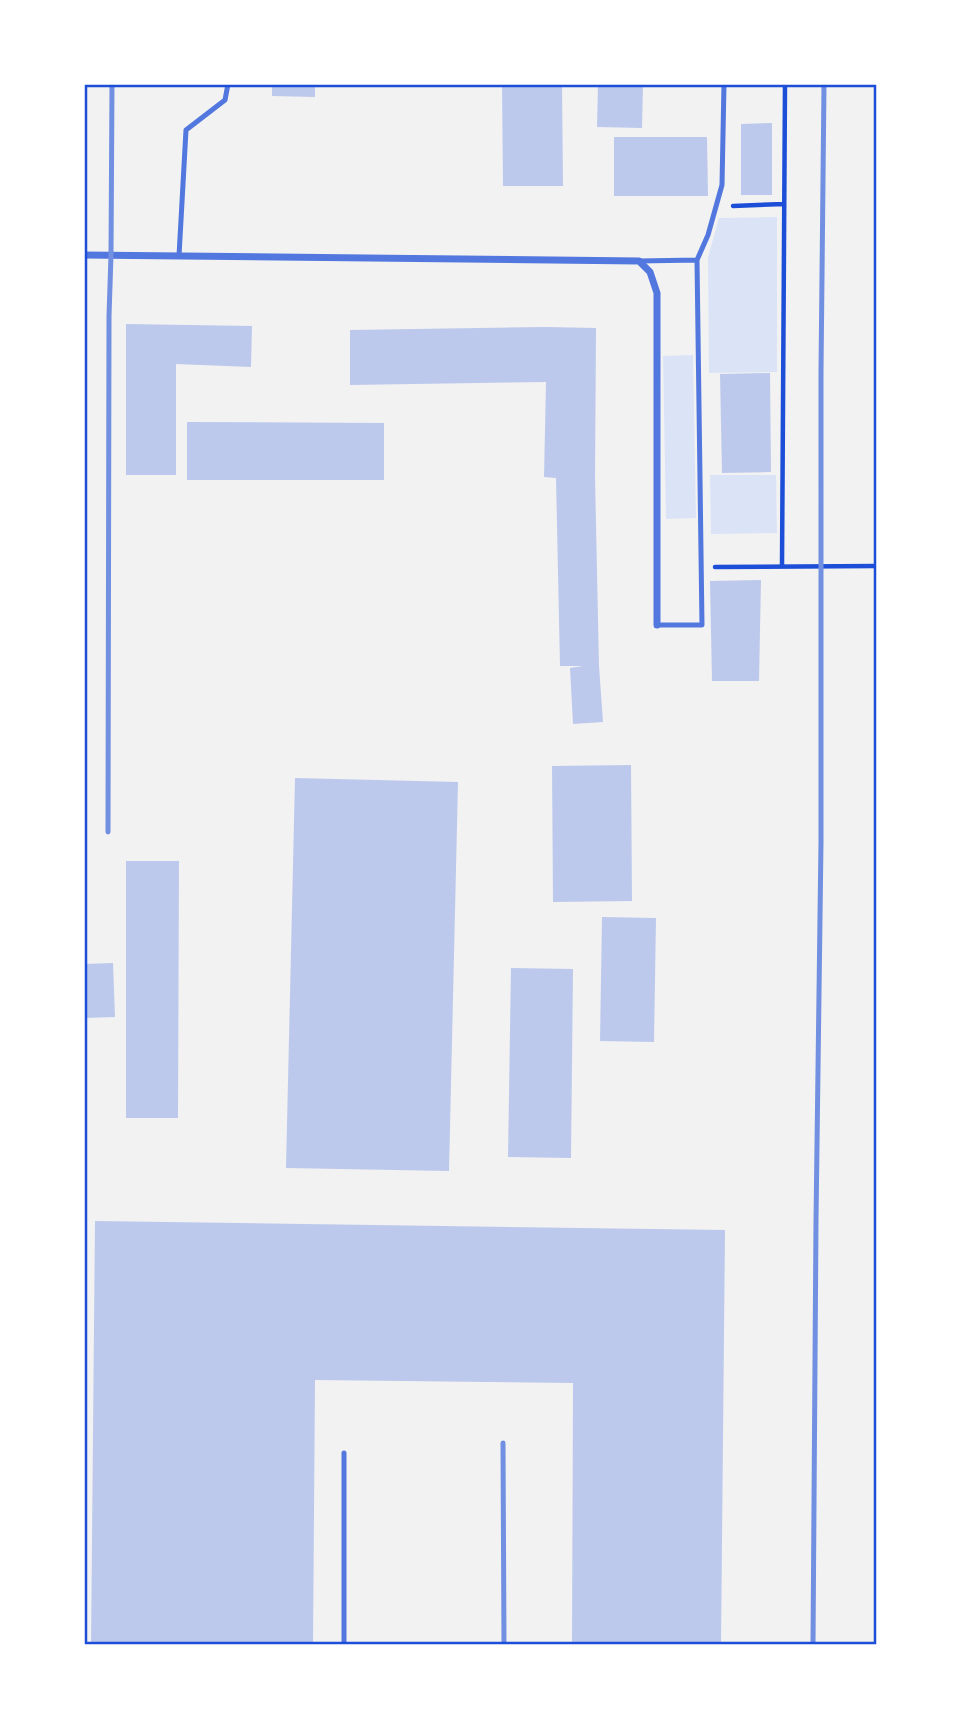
<svg xmlns="http://www.w3.org/2000/svg" width="961" height="1729" viewBox="0 0 961 1729" font-family="Helvetica,sans-serif">
  <style>
    .green { fill: #dbe4f7 }
    .building { fill: #bdc9ec }
    .lines { fill: none; stroke-linecap: round; stroke-linejoin: round }
    .path { stroke: #1d4ed8; stroke-width: 4.5 }
    .service { stroke: #5277de; stroke-width: 5 }
    .minor { stroke: #5277de; stroke-width: 7 }
    .rail { stroke: #7290e2; stroke-width: 5 }
    .neatline { fill: none; stroke: #1d4ed8; stroke-width: 2.5 }
  </style>
  <rect width="100%" height="100%" fill="#f2f2f2"/>
  <path class="green" d="M777,217V372L709,373L708,257L719,218Z
    M693,355L696,518L666,519L663,356Z
    M710,475H776L777,533L711,534Z"/>
  <path class="building" d="M272,84H315V97L272,96Z
    M502,84H562L563,186H503Z
    M598,84H643L642,128L597,127Z
    M772,123V195H741V124Z
    M614,137H707L708,196H614Z
    M126,324L252,326L251,367L176,364V475H126Z
    M546,327L596,328L595,477L599,666L603,722L573,724L570,668L583,666H560L556,478L544,477L546,382L350,385V330Z
    M770,373L771,472L722,473L720,374Z
    M187,422L384,423V480H187Z
    M761,580L759,681H712L710,581Z
    M631,765L632,901L553,902L552,766Z
    M295,778L458,782L449,1171L286,1168Z
    M126,861H179L178,1118H126Z
    M602,917L656,918L654,1042L600,1041Z
    M113,963L115,1017L84,1018V964Z
    M511,968L573,969L571,1158L508,1157Z
    M95,1221L725,1230L721,1645H572L573,1383L315,1380L313,1645H91Z"/>
  <g class="lines">
    <path class="path" d="M733,206L784,204
      M782,566L785,84
      M715,567L877,566"/>
    <path class="service" d="M179,256L186,130L225,100L228,84
      M697,260L708,235L722,185L724,84
      M639,261L697,260L702,625H657
      M344,1645V1453"/>
    <path class="minor" d="M84,255L639,261L650,272L657,293V625"/>
    <path class="rail" d="M108,832L109,316L111,255L112,84
      M503,1443L504,1645
      M813,1645L816,1221L821,842V372L824,84"/>
  </g>
  <rect width="961" height="1729" fill="none" stroke="#ffffff" stroke-width="172"/>
  <rect x="86" y="86" width="789" height="1557" class="neatline"/>
</svg>
